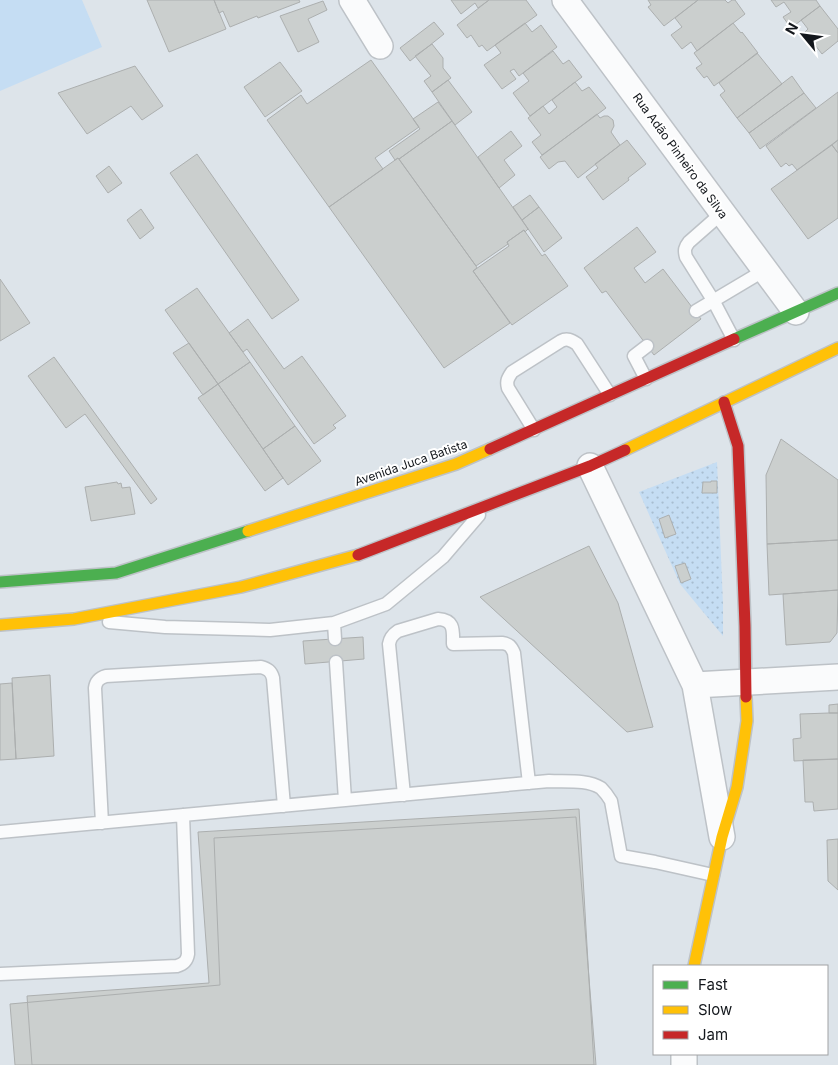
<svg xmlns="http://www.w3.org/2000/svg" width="838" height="1065" viewBox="0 0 838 1065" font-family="Inter,sans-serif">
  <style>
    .grass { fill: #c5ddf3 }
    .park { fill: url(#park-dots) }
    .building { fill: #cbcfce; stroke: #acafaf }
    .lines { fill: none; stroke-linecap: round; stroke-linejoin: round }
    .lane-casing { stroke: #bdc2c7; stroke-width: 15 }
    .street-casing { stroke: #bdc2c7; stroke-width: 28 }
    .fast-casing { stroke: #bdc2c7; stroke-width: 14 }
    .slow-casing { stroke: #bdc2c7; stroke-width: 14 }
    .jam-casing { stroke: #bdc2c7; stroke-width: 14 }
    .lane { stroke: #fafbfc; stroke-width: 12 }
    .street { stroke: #fafbfc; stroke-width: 25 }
    .fast { stroke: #4caf50; stroke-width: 11 }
    .slow { stroke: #ffc107; stroke-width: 11 }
    .jam { stroke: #c62828; stroke-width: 11 }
    .labels { text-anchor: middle; stroke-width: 4; stroke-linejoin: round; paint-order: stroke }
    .street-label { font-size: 12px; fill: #13171c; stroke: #fff }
  </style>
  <defs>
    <pattern id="park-dots" width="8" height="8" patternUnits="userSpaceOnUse" patternTransform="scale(1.25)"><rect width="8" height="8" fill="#c5ddf3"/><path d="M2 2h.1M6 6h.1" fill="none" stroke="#a8bdd0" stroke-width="1.8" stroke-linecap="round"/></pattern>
  </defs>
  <rect width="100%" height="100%" fill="#dde4ea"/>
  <path class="grass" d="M0,0H82L102,47L0,91Z"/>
  <path class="park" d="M717,462L723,604V636L680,584L639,492Z"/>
  <path class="building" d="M147,0H214L226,29L169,52Z
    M214,0H299L300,2L258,18L257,16L230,27L223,11L219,13Z
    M451,0H489L478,8L475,3L461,14Z
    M489,0H526L537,15L487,51L482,45L479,47L471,35L467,38L457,25Z
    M648,0H698L664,26L648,7L651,5Z
    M698,0H725L728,3L732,0H735L745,14L697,51L691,42L682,49L671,35L682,27L675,18Z
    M771,0H816L820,6L791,28L783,17L791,12L784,2L776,7Z
    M323,1L327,10L308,19L319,42L298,52L280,16Z
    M820,6L838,29V41L822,54L805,32L808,29L801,20Z
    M434,22L444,34L410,61L400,48Z
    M525,23L532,32L541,25L557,47L519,76L514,69L510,71L516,79L502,89L484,65L501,53L495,45Z
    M733,23L741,33L742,32L758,53L714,86L707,76L704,78L696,68L702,64L694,53Z
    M432,44L443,58V68L451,78L432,92L424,81L431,76L415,56Z
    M553,51L563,64L569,60L582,77L530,116L513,93L529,81L523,73Z
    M757,53L782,84L737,118L720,95L725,91L719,83Z
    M371,60L419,127L375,158L383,169L329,207L267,120L301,95L307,104Z
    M280,62L302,91L265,117L244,87Z
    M135,66L163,106L142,120L131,106L87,134L58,93Z
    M792,76L804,93L749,133L737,118Z
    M448,80L472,112L455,125L432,92Z
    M575,82L582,91L589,87L606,108L542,155L532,142L541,135L528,118L543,106L549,114L557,107L552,100Z
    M838,92V140L797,170L792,164L789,166L786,163L781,167L766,146Z
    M804,93L816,108L760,149L749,133Z
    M438,102L452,121L399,159L398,158L395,160L389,151L420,129L413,119Z
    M597,114L600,118L604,116H608L613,120L614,126L611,132L620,145L578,178L565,161L558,162L549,169L540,157Z
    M452,121L528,229L525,232L524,230L507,242L508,244L476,266L399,159Z
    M511,131L522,146L504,160L515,175L499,188L478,157Z
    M627,140L646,164L628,178L629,180L603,200L586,177L598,168L595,164Z
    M838,140V153L832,145Z
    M832,145L838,153V218L808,239L771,189Z
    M197,154L299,300L272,319L170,173Z
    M398,158L476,266L477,268L473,271L510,323L444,368L329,207Z
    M109,166L122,183L108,193L96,176Z
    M530,195L539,207L522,220L513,207Z
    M539,207L562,238L544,252L522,220Z
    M141,209L154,228L140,239L127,220Z
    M637,227L656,252L634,268L645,283L663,269L701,319L654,355L606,291L602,293L584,268Z
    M524,230L542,256L545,254L568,286L512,325L473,271L509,246L507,242Z
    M0,279L30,323L0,341Z
    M197,288L250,362L218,384L165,310Z
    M248,319L284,369L302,356L346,416L333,425L336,428L314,444L247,349L243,352L229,333Z
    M189,343L218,384L203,395L173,353Z
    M54,357L157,499L151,504L85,414L66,428L28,376Z
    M250,362L295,426L263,449L218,384Z
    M218,384L283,478L265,491L198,398Z
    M295,426L321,461L288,485L263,449Z
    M781,439L838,480V540L767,544L766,475Z
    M711,481H717V493H702L703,482H711Z
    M117,482L118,484L121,483L122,488L130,487L135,514L91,521L85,487Z
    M669,515L676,534L665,538L659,519Z
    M838,540V590L769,595L767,544Z
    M589,546L618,603L653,727L627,732L480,597Z
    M685,563L691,579L681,583L675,566Z
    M838,590L837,633L830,642L786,645L783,594Z
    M363,637L364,659L305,664L303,641Z
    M50,675L54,756L16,759L12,678Z
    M12,683L16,759L0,760V684Z
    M838,704V713H829V705Z
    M829,713H838V759L794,761L793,739L801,738L800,714Z
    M838,759V809L814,811L813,802H805L803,760Z
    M579,809L594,1065H32L27,996L209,983L198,832Z
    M576,817L596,1065H15L10,1004L220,985L214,838Z
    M838,839V890L828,881L827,840Z"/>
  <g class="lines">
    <g class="lane-casing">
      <path id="lane" d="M722,213L689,242C685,247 684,250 686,257L713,300L734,340
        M696,311L765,270
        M646,379L634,356L647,346
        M534,430L508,388C506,381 508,378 512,372L561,341C567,338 571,340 577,344L610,395
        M109,622L165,627L270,630L334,623L386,604L443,557L479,515
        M334,623L335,639
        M336,662L345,800
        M404,795L389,644C390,638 392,635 398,631L438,619C455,620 453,631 453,644L502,643C509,644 511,646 514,653L529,783
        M102,823L95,688C96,681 99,678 106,676L261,667C268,669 271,671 273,678L284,806
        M0,832L549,781C565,782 587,779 601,788C605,792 608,796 611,801L621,856L655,862L713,875
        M0,974L177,966C184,964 187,961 188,954L183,815"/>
    </g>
    <g class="street-casing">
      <path id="street" d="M352,0L380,46
        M565,0L796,312
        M590,466L695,685L722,837
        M695,685L838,677
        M684,1065V1054"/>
    </g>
    <g class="fast-casing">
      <path id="fast" d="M734,339L838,293
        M0,582L116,573L248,531"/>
    </g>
    <g class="slow-casing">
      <path id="slow" d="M625,450L838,348
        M248,531L456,464L490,449
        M0,625L74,619L241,587L358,555
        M694,966L722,837L737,787L747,721L746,697"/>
    </g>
    <g class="jam-casing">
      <path id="jam" d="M724,402L738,446L745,626L746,697
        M490,449L734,339
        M358,555L590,466L625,450"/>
    </g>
    <use href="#lane" class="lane"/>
    <use href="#street" class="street"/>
    <use href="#fast" class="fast"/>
    <use href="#slow" class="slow"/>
    <use href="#jam" class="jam"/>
  </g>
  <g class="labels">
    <g class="street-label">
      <text transform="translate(680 156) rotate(54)" y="4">Rua Adão Pinheiro da Silva</text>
      <text transform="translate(411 463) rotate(-19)" y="4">Avenida Juca Batista</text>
    </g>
  </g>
  <rect x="653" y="965" width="175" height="90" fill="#ffffff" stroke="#a1a2a4"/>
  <rect x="663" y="981" width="25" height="8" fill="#4caf50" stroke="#a1a2a4"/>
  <text x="698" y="990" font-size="15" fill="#13171c">Fast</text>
  <rect x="663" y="1006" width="25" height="8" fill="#ffc107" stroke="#a1a2a4"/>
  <text x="698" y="1015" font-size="15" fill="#13171c">Slow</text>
  <rect x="663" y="1031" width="25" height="8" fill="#c62828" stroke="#a1a2a4"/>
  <text x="698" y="1040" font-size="15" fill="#13171c">Jam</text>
  <g transform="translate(803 35) rotate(299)" stroke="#ffffff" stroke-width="4" paint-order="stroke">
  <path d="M0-4L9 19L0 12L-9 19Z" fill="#13171c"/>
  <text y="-8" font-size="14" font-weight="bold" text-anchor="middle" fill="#13171c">N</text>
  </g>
</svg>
